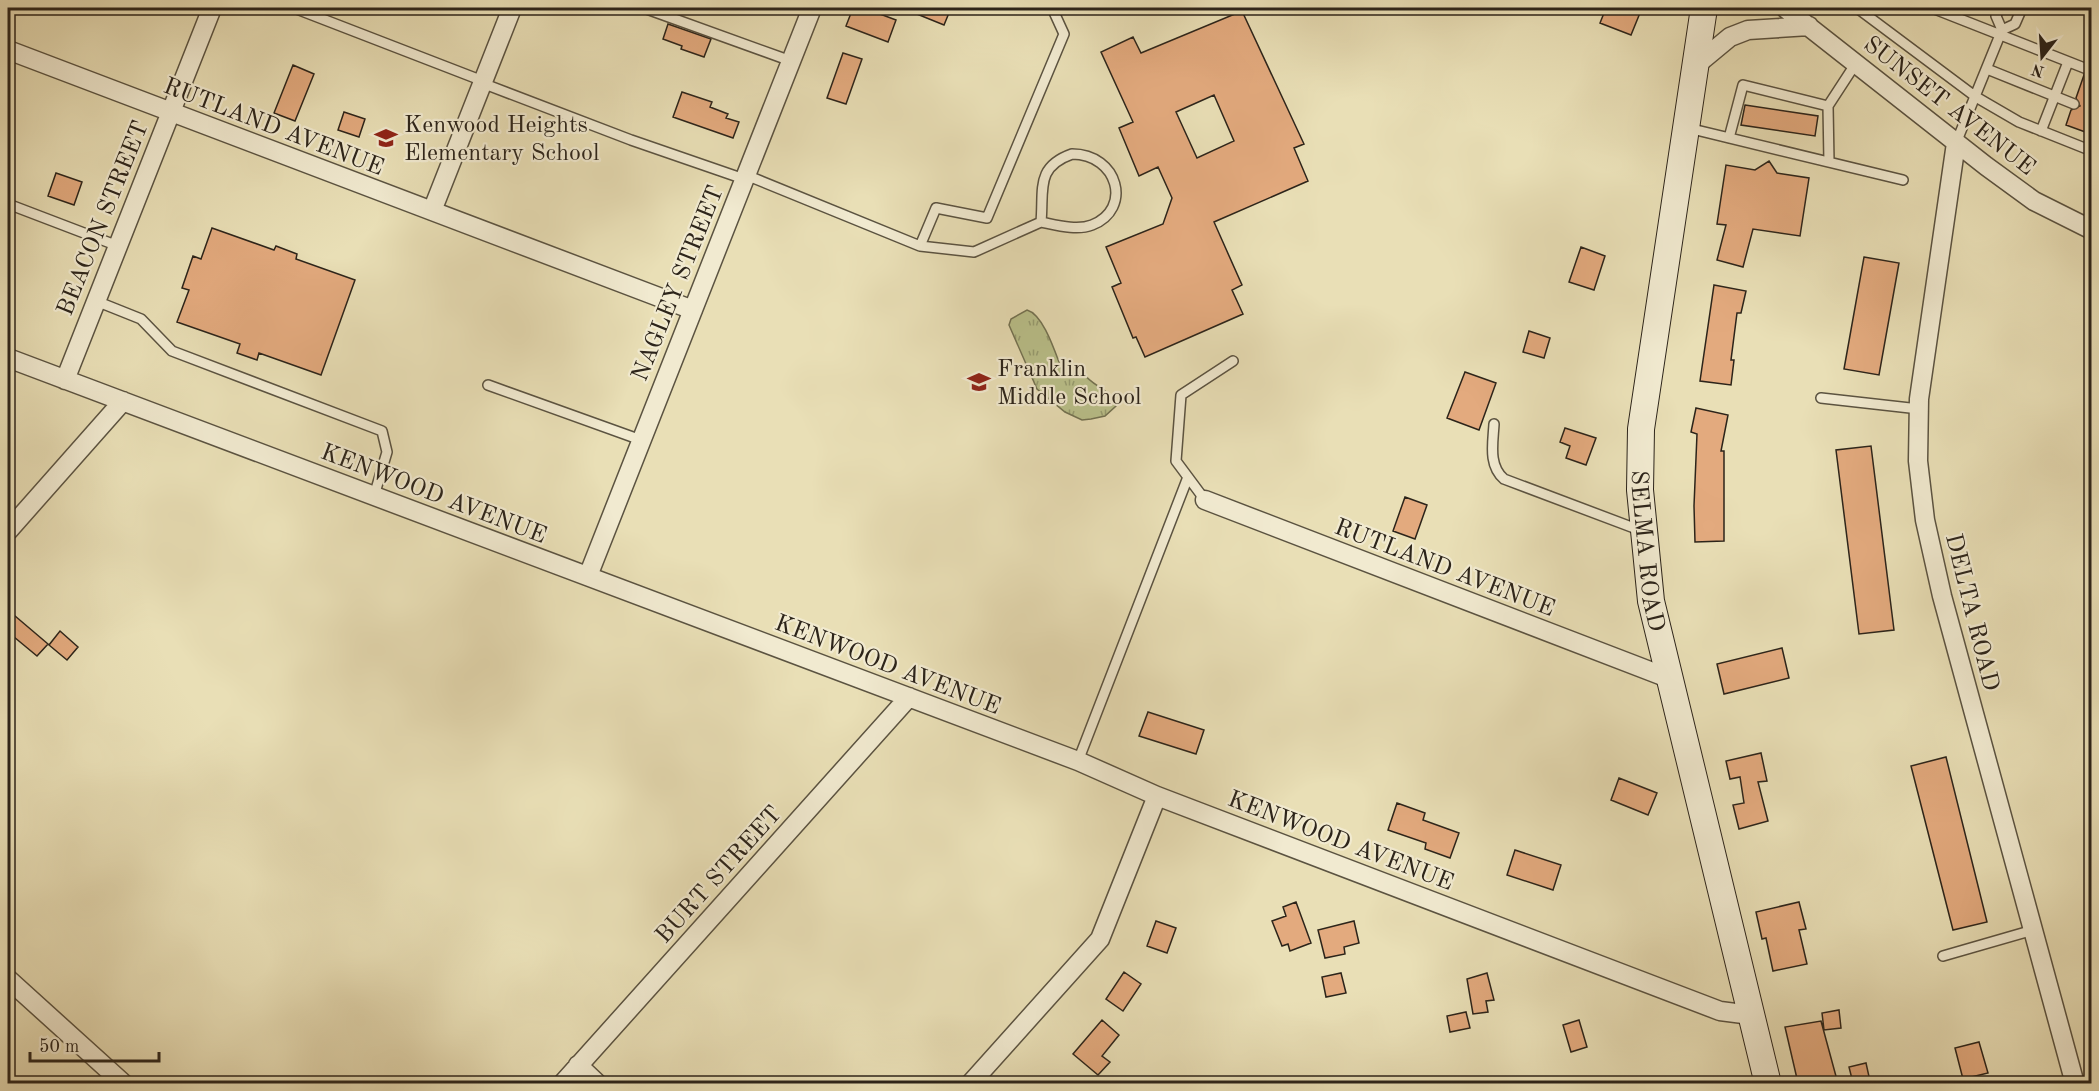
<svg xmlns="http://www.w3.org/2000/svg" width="2099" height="1091" viewBox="0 0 2099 1091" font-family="'Old Standard TT',serif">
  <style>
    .grass { fill: url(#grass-tufts); stroke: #737252; stroke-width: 1.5 }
    .building { fill: #e3aa7e; stroke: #2c241a; stroke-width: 1.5; fill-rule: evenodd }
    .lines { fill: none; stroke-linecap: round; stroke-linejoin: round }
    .lane-casing { stroke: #5b5341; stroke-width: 12 }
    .street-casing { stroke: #5b5341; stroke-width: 21 }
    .secondary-casing { stroke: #2c241a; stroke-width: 28 }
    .lane { stroke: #f1ead0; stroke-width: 9 }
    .street { stroke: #f1ead0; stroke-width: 18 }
    .secondary { stroke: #f1ead0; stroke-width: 26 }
    .labels { text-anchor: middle; stroke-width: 4.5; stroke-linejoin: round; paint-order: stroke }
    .street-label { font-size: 24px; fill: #2c241a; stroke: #f1ead0 }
    .poi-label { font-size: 24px; fill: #2c241a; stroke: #f1ead0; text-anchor: start }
  </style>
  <defs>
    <pattern id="grass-tufts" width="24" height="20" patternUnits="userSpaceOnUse" patternTransform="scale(1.5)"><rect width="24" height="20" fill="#bac18b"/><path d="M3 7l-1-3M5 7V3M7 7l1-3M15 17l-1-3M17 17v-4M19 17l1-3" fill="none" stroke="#979d71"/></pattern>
  </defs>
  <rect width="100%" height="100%" fill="#e9dfb6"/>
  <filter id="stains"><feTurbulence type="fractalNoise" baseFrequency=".00333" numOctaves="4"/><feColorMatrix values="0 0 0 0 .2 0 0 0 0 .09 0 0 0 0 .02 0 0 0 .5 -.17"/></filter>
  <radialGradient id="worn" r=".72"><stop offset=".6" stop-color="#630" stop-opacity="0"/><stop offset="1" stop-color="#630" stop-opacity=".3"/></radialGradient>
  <path class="grass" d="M1027,310C1045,315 1057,359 1064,375L1070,377L1083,373C1095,389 1107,385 1116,406L1105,416L1091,419L1082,420L1065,412L1037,389L1009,325L1011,319Z"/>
  <path class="building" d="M853,8H864L896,20L888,42L846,26Z
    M902,8H951L944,25Z
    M1606,8H1642L1631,35L1600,23Z
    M1242,11L1304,144L1294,148L1308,181L1214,222L1242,285L1232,290L1243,314L1145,357L1136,337L1133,338L1112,287L1121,283L1106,247L1163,224L1172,198L1158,167L1139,176L1119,128L1133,122L1101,52L1133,37L1141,53ZM1214,95L1234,141L1197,158L1176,112Z
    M668,24L711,39L704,57L681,49L682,46L663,39Z
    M843,53L862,59L846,104L827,98Z
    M293,65L314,74L295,121L274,113Z
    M2084,75L2091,78V122L2088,133L2066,125L2071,110L2080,106L2076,98Z
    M682,92L712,102L710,107L728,114L726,118L739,122L733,138L673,117Z
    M1745,105L1818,116L1815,136L1741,125Z
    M344,112L365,119L359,137L338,130Z
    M1769,161L1777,173L1809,178L1800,236L1753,229L1743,267L1717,260L1726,225L1717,224L1726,165L1755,170Z
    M56,173L82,182L74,205L48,196Z
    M212,228L274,250L276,246L297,254L296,259L355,280L321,375L259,353L257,360L237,353L240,344L177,322L189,290L182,288L193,256L201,259Z
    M1581,247L1605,256L1594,290L1569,282Z
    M1864,257L1899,263L1879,375L1844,369Z
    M1714,285L1746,291L1741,313H1737L1731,360H1734L1731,385L1700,381Z
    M1529,331L1550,338L1544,358L1523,352Z
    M1465,372L1496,383L1479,430L1447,418Z
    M1696,408L1728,415L1721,451H1724V541L1695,542L1694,506L1697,434L1691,432Z
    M1565,428L1596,438L1586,465L1566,458L1570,446L1560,442Z
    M1871,446L1894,630L1859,634L1836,450Z
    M1405,497L1427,505L1415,539L1393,531Z
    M8,610L48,644L37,656L8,632Z
    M60,631L78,647L67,660L49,645Z
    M1782,648L1789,678L1724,694L1717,664Z
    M1148,712L1204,730L1196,754L1139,736Z
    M1761,753L1767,781L1758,782L1768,821L1739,829L1733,805L1744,803L1740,777L1730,779L1726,761Z
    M1946,757L1987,922L1953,930L1911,766Z
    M1619,778L1657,793L1648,815L1611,800Z
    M1397,803L1425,813L1423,820L1459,833L1450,858L1425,849L1426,843L1388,830Z
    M1515,850L1561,865L1553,890L1507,875Z
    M1296,902L1311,943L1290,951L1288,944L1282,946L1272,921L1286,916L1283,907Z
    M1799,902L1806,929L1799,930L1807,964L1773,971L1766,938L1762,939L1756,912Z
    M1156,921L1176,928L1167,953L1147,946Z
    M1354,921L1359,943L1344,947L1345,954L1325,958L1318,930Z
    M1124,972L1141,984L1123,1011L1106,999Z
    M1341,973L1346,993L1326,997L1322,977Z
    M1487,973L1494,1000L1486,1001L1488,1012L1473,1014L1467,979Z
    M1839,1010L1841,1028L1824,1030L1822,1013Z
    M1466,1012L1470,1028L1450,1032L1447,1016Z
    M1102,1020L1119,1035L1102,1056L1110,1062L1098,1075L1073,1054Z
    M1579,1020L1587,1047L1571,1052L1563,1025Z
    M1821,1021L1837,1080L1822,1083H1798L1785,1027Z
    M1979,1042L1988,1073L1963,1079L1955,1048Z
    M1866,1063L1870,1081L1853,1083L1849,1067Z"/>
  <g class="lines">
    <g class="lane-casing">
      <path id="lane" d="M294,8L483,81
        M644,8L791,61
        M1857,8L1976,97L2019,122L2092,151
        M1932,8L2092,71
        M1999,8L1996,16L2002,30
        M1987,69L2074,104
        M482,83L631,140L744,179
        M1828,106L1829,162
        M1688,128L1903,180
        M2041,131L2068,62
        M1729,138L1743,85L1828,106L1856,63
        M1956,143L2002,30L2015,24L2022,8
        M1072,154C1118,154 1133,209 1092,225C1077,231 1056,225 1041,222C1044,190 1035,167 1072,154Z
        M746,175L920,246L936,208L987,218L1064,34L1053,10L1047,8
        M8,204L118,246
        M920,246L974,252L1041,222
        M96,301L141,319L172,351L382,431L387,452L374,496
        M488,385L641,440
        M1821,398L1919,409
        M1494,424C1493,443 1488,465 1504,479L1642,531
        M1205,500L1176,461L1181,395L1233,361
        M1078,761L1188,477
        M1943,956L2033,930"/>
    </g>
    <g class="street-casing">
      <path id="street" d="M1785,8L1986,166L2034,201L2092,230
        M8,50L693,310
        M1695,66L1730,37L1748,30L1809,26
        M1956,143L1919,399L1918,461L1925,520L1942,596L2075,1084
        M432,211L512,8
        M8,358L1078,761L1157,796L1720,1011L1751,1015
        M65,380L212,8
        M1205,500L1668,678
        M8,531L123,401
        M588,576L812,8
        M8,979L124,1084
        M578,1065L598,1084
        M562,1084L909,697
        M970,1084L1100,939L1157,796"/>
    </g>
    <g class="secondary-casing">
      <g id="secondary">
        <path id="s1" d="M1704,8L1641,429L1640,490L1651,601L1768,1084"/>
      </g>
    </g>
    <use href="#lane" class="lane"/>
    <use href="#street" class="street"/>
    <use href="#secondary" class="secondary"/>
  </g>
  <defs>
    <g id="school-bare" transform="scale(1.8)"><path d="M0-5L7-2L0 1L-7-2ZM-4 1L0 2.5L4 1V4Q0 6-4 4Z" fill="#8f2418" stroke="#f1ead0" stroke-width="2.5" paint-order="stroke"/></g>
  </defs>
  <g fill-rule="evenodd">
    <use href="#school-bare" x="386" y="138"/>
    <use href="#school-bare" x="979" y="382"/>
  </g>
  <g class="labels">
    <g class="street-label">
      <text transform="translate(1950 105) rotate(38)" y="8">SUNSET AVENUE</text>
      <text transform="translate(274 126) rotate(21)" y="8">RUTLAND AVENUE</text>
      <text transform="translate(102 218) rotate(-68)" y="8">BEACON STREET</text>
      <text transform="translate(677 283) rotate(-68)" y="8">NAGLEY STREET</text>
      <text transform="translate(434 493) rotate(21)" y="8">KENWOOD AVENUE</text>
      <text dy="8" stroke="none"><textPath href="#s1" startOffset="548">SELMA ROAD</textPath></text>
      <text transform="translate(1445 567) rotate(21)" y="8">RUTLAND AVENUE</text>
      <text transform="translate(1973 612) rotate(76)" y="8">DELTA ROAD</text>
      <text transform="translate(888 664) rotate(21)" y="8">KENWOOD AVENUE</text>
      <text transform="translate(1341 840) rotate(21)" y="8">KENWOOD AVENUE</text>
      <text transform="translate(718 874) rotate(-48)" y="8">BURT STREET</text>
    </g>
    <g class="poi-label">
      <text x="404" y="132">Kenwood Heights<tspan x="404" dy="28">Elementary School</tspan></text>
      <text x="997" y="376">Franklin<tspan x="997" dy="28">Middle School</tspan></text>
    </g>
  </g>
  <rect width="2099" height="1091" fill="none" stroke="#e9dfb6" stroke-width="30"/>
  <rect x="9" y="9" width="2081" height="1073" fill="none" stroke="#2c241a" stroke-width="3"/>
  <rect x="15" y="15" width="2069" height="1061" fill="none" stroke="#2c241a" stroke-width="1.5"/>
  <g transform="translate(2042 57) rotate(197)" stroke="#f1ead0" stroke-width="4.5" paint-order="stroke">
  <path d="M0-4.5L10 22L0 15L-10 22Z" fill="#2c241a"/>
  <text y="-9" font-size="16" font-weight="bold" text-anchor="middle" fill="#2c241a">N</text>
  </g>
  <path d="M30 1052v9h129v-9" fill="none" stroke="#2c241a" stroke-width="3"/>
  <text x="39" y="1052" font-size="18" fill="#2c241a" stroke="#f1ead0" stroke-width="4.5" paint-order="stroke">50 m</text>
  <rect width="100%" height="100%" filter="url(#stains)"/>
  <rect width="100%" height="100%" fill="url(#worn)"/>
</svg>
